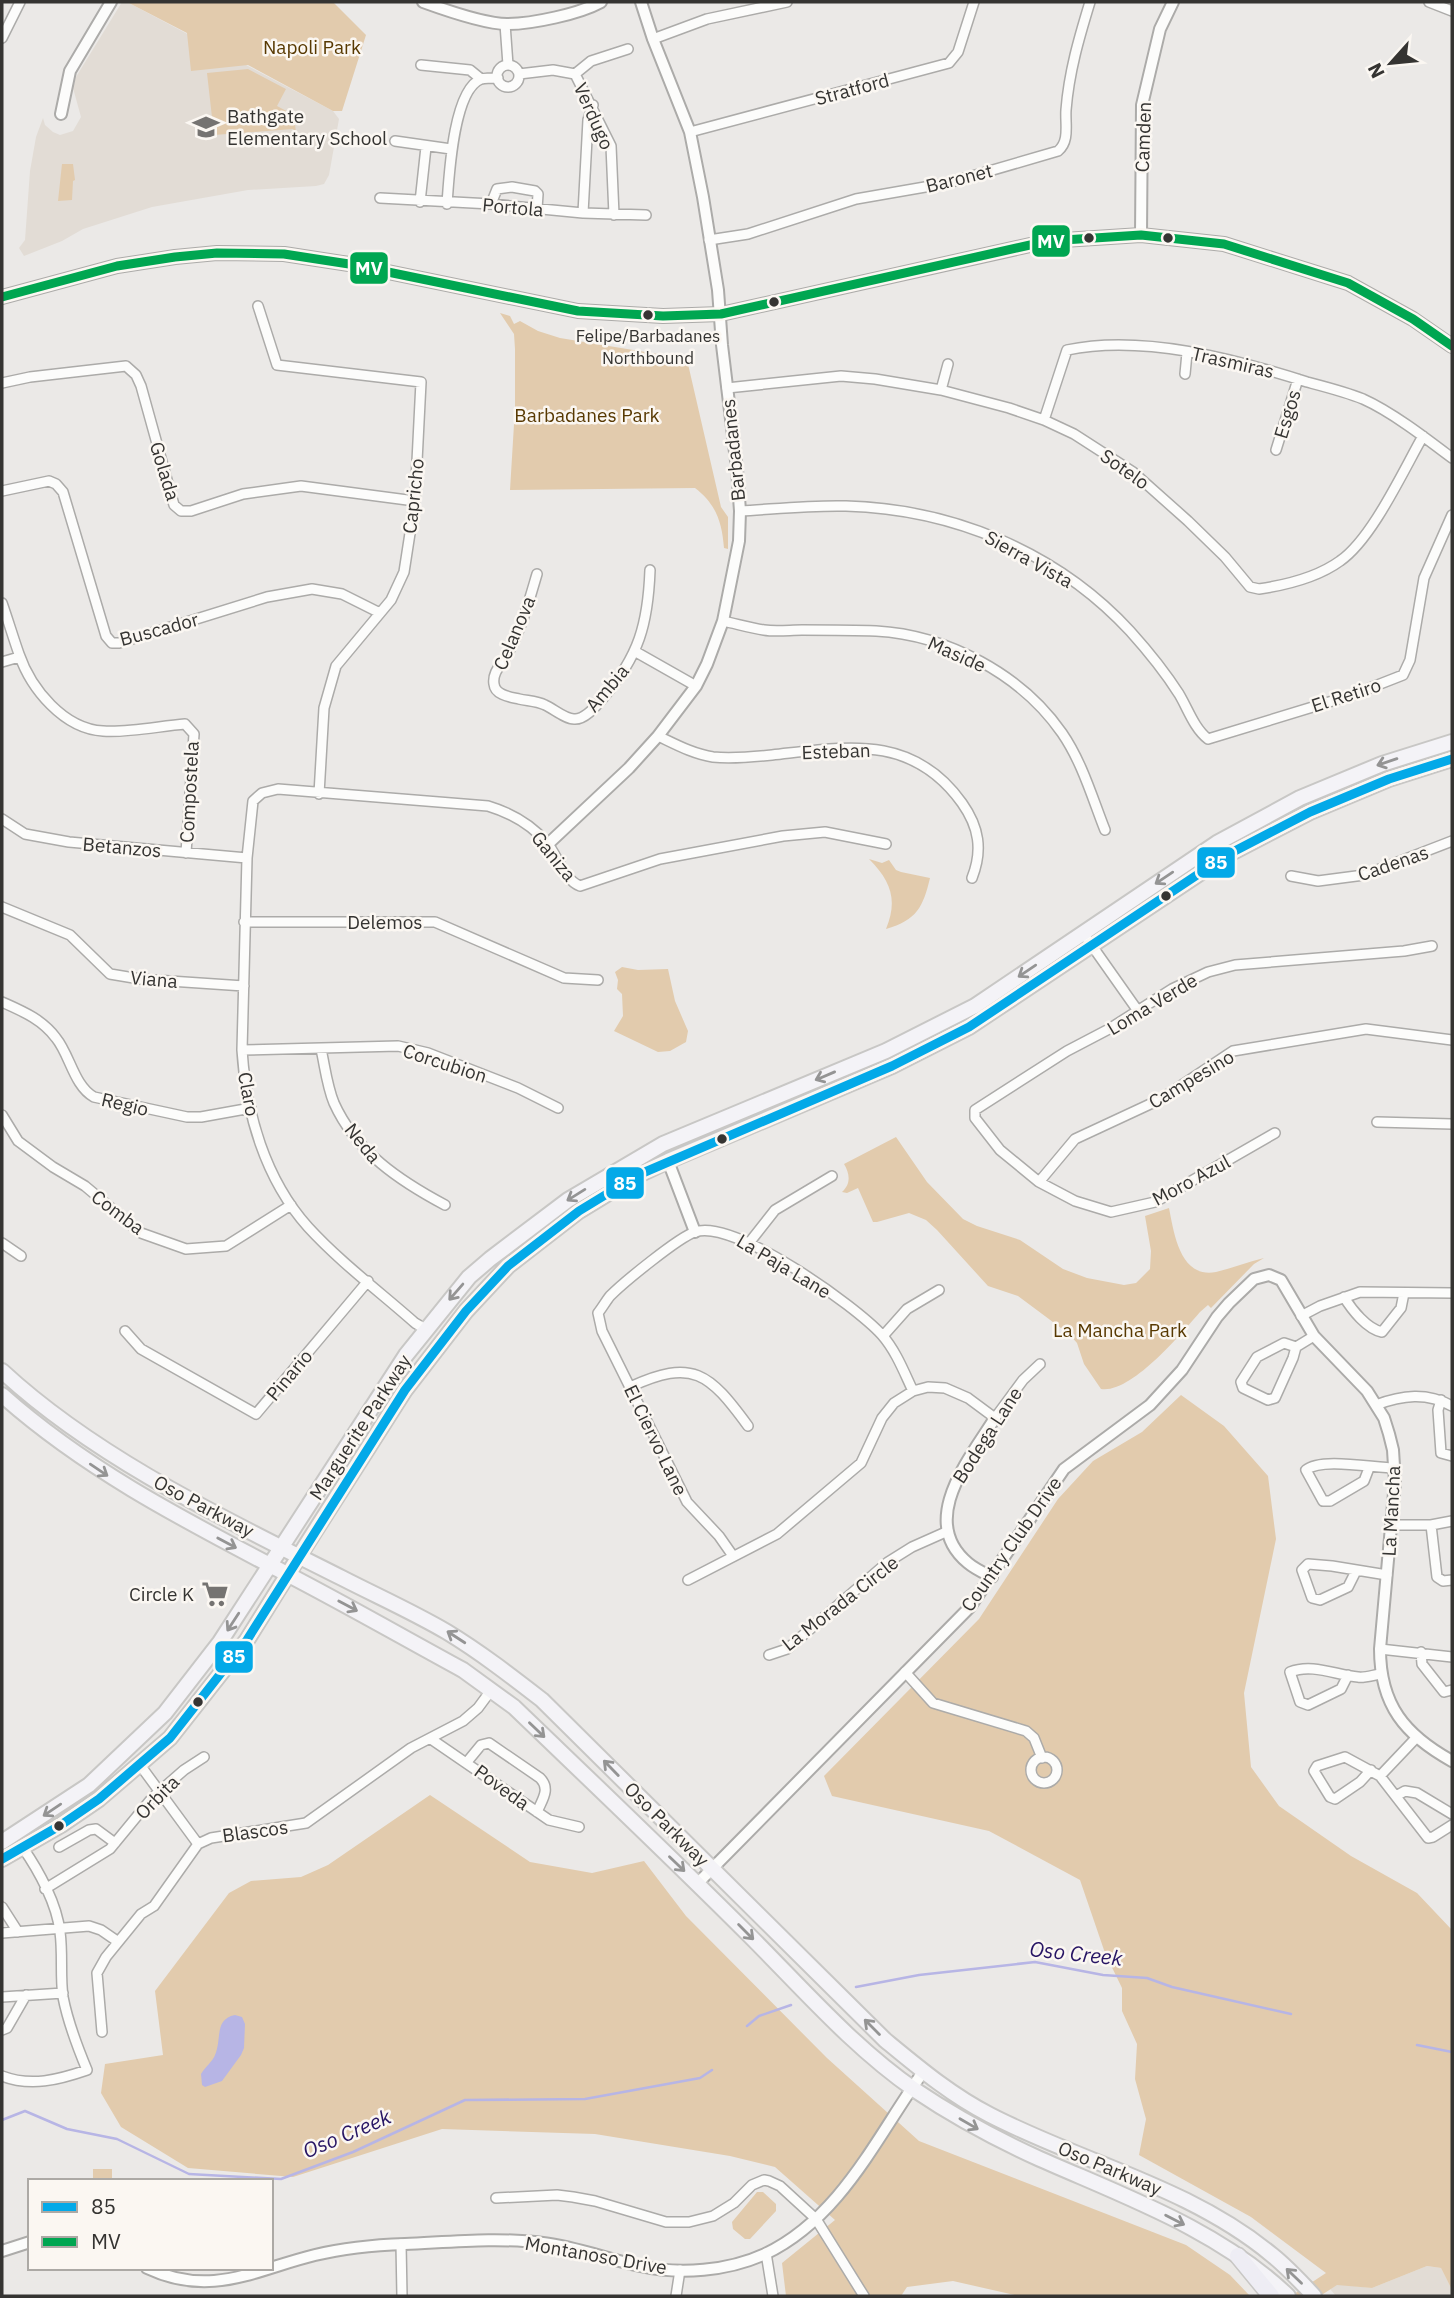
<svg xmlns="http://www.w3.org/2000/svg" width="1454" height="2298" viewBox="0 0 1454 2298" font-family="'IBM Plex Sans',sans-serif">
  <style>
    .built { fill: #e2dcd5 }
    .green { fill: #e2cbad }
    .water { fill: #b7b5e5 }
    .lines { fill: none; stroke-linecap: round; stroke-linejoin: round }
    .stream { stroke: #b7b5e5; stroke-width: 2.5 }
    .minor-casing { stroke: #acaba9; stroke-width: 12 }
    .tertiary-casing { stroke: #acaba9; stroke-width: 14 }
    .secondary-casing { stroke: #acaba9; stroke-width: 16 }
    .primary-casing { stroke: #c8c7c5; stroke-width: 18 }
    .motorway-casing { stroke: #c8c7c5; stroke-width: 19 }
    .minor { stroke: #fcfcfb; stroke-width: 9 }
    .tertiary { stroke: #fcfcfb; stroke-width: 10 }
    .secondary { stroke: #fcfcfb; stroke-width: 12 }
    .primary { stroke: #f4f3f7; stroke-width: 14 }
    .motorway { stroke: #eeedf4; stroke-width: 16 }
    .bus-1-casing { stroke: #fbf7f2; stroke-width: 14 }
    .bus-2-casing { stroke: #fbf7f2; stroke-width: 14 }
    .bus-1 { stroke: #03a9e8; stroke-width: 9 }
    .bus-2 { stroke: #00a651; stroke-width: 9 }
    .oneway { stroke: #949494 }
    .bus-dot { fill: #353432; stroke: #fbf7f2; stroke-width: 2.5 }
    .labels { text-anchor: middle; stroke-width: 5; stroke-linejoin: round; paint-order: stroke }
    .bus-label { font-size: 17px; fill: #353432; stroke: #fbf7f2 }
    .park-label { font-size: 19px; fill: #583902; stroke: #fbf7f2 }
    .street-label { font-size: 19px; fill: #353432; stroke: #fbf7f2 }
    .poi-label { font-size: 19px; fill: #353432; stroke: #fbf7f2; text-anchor: start }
    .water-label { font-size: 21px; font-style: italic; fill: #271564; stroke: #fbf7f2 }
    .line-badge { stroke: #fbf7f2; stroke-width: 2.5 }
    .badge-label { font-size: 19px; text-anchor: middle; font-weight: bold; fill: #fff }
  </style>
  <rect width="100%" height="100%" fill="#ebe9e7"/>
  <path class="built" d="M122,2H127L333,111L339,119L329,175L324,184L316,186L248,190L152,207L83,229L62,241L24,256L19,248L25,240L30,171L36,137L43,118L45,125L53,132L60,135L73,131L81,117L73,88L76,77Z
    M1427,2266L1441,2268L1452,2290V2296H1336L1330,2289L1337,2284L1372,2288Z"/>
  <path class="green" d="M127,2H333L366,35L342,111H333L248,65L191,71L187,33Z
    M248,69L286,89L277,106L294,115L296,133L293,129L214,135L207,73Z
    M62,164H73L75,180L73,181L72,200L58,201Z
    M500,313L510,316L514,324L520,321L538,331L560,338L682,358L688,364L721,507L728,517V549L724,548C722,522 716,504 695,488L510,490L515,408V349L514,334Z
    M869,859L882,863L889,860L896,870L901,872L930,878C923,907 917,920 886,929C898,900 891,881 869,859Z
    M622,967L638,970L668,969L675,1001L688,1031L686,1042L670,1051L658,1052L614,1031L623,1016L622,994L617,989L618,980L615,972Z
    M896,1137L927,1182L963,1219L977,1226L1020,1240L1063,1269L1087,1278L1124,1285L1136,1283L1150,1269L1151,1251L1145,1216L1169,1208C1174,1233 1180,1279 1216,1272C1232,1268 1248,1262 1264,1258L1254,1264L1211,1308L1208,1305L1200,1312C1182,1333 1131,1394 1101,1389L1084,1364L1077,1343L1069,1334L1018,1296L988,1286L937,1230L926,1220L909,1213L877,1222H873L858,1188L847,1193L842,1192C851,1184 850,1174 844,1164Z
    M1181,1395L1224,1426L1268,1476L1276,1539L1244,1693L1251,1767L1279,1806L1351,1856L1417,1893L1452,1930V2290L1441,2268L1427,2266L1372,2288L1337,2285L1320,2296H1291L1326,2273L1251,2217L1139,2155L1146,2119L1135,2079L1137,2044L1122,2011V1988L1105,1953L1080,1880L989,1831L832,1796L824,1776L979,1619L1058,1499L1093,1461L1142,1432Z
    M430,1795L530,1862L592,1873L644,1861L686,1916L827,2058L919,2141L1186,2245L1230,2275L1250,2296H1019L953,2281L907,2287L901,2296H786L782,2263L835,2220L775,2167L730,2156L595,2134L442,2129L293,2177L188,2168L121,2127L101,2093L105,2064L163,2055L155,1991L229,1893L251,1881L301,1877L328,1865Z
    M112,2169V2181H93V2169Z
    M757,2192H763L776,2204V2211L750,2239H745L733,2229L732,2222Z"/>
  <path class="water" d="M235,2015L242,2017L245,2024L244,2048L241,2055L222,2081L205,2087L202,2085L201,2074C205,2067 213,2061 215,2055C222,2039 214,2019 235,2015Z"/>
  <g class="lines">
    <path class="stream" d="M856,1987L919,1975L1035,1962L1103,1975L1147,1978L1172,1987L1291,2014
      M747,2026L759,2016L791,2005
      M1417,2045L1452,2052
      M2,2120L25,2111L67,2129L117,2139L189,2174L281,2179L353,2152L465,2100L585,2099L700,2078L712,2070"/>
    <g class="minor-casing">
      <path id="minor" d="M1429,2L1452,11
        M505,24L508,65
        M2,38L20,2
        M653,39L707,19L787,2
        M421,65L470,70L481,79
        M497 76a11 11 0 1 1 22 0a11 11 0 1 1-22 0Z
        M519,74L553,70L575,74L611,146L614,215
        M575,74L591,61L628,49
        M690,132L949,63L958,52L974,2
        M395,141L451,149
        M380,198L491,204L583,213L646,215
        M420,202L426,147
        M447,204C449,177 453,90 481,79C486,78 493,78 498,78
        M491,204L497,189L512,187L535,191L538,194L537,209
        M583,213L588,120L593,105
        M709,240L748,234L856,199L948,183L1058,151C1070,141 1065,124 1066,110C1069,72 1079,38 1090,2
        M258,306L277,365L421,382L415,501L404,572L391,600L336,666L324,708L319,794
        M1185,374L1187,353
        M2,383L30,377L126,366L136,375L141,386L174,505L181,511H191L243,494L301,486L415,501
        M727,388L841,376L875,379L941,390L1009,408L1044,420L1074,434L1133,472L1188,521L1225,557L1250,587L1259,589C1286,585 1318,577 1340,561C1372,539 1403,471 1423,436
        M941,390L948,364
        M1044,420L1067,350C1142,334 1235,359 1307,382C1326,387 1346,392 1363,399C1392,412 1427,439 1452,458
        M1276,450L1298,379
        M2,491L49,481L56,484L63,492L106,636L112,643H119L267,597L312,589L342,594L380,613
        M740,511C775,509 811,505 846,506C953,509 1057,552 1130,631C1148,651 1165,672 1179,694C1188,709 1194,728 1208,739L1352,695L1403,675L1410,660L1424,578L1452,515
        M537,574C529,601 521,631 507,655C502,664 492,672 494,684C495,695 510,697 519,699C528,701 537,701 545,705C554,709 565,719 574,719C585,720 597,705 603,698C639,656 648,624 650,570
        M2,603C8,620 13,637 19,654C31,689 64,729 103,731C127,733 160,726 185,724L194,734L186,853
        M723,621C737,624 751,628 764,630C776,632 790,630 802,630C826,630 852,630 876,631C947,635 1021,674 1062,733C1082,762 1092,797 1105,830
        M636,652L696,686
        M2,662L19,657
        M658,736C675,744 693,754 713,757C731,759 753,757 772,755C846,747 912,733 962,803C979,827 983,850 972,878
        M2,819L25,834L69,842L247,858
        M1291,876L1318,881L1364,875L1452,841
        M2,907L70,935L110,974L140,979L244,986
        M244,922H435L564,978L598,980
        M1083,933L1138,1011
        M2,1002C22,1011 42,1019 56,1038C70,1055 74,1086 94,1097L187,1117H201L251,1108
        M321,1049C325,1067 327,1086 334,1103C356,1152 400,1181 445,1205
        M242,1050L398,1046L428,1053L518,1088L558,1108
        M2,1115L18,1141L53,1167L85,1186L141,1233L186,1249L226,1246L291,1205
        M1377,1122L1452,1124
        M1275,1133L1155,1202L1111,1212L1075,1201L1039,1182L1000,1150L975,1118V1110L1067,1051L1109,1029L1172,989L1208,972L1235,965L1404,951L1432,946
        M1039,1182L1075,1139L1161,1099L1233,1051L1366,1029L1452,1040
        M2,1243L21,1256
        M749,1243L775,1210L832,1176
        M1344,1297C1352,1310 1367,1329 1382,1332L1401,1308L1404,1293
        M1301,1316L1320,1306L1360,1292L1452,1293
        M427,1330L415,1323C380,1292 340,1262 308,1227C265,1179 246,1113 242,1050L247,858L253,801L262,793L278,789L488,806C511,813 531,824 547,843C558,856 564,880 580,886L660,859L783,836L825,832L886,844
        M125,1331L141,1349L256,1414L368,1281
        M883,1336L907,1309L939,1290
        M1296,1347L1293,1358L1275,1398L1268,1400L1243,1388L1241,1382L1257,1357L1284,1343L1296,1347L1314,1336
        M630,1387C693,1358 709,1373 748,1426
        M1441,1400L1438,1410L1441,1453L1452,1456
        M1376,1405C1402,1395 1427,1392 1452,1406
        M1369,1468L1364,1481L1330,1501H1323L1306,1470C1321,1457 1374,1468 1395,1468
        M1392,1525H1431L1452,1521
        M1431,1525L1437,1577L1443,1581L1452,1580
        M733,1556L719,1536L687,1502L602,1331L598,1313C602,1308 606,1301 610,1296C624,1282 679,1237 695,1232C733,1218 856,1306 882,1335C896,1351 904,1372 913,1391
        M1356,1571L1348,1587L1320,1600L1312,1598L1302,1570L1308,1564L1332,1566L1387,1575
        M688,1580L777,1534L861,1463L882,1418L894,1403L913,1391L928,1387L945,1388L968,1398L995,1418L1023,1380L1040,1364
        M1380,1649L1452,1657
        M1421,1652L1422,1664L1444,1692L1452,1690
        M769,1655L787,1649L888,1562L912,1547L948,1531
        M905,1672L933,1703L1026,1731L1034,1738L1042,1758
        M1348,1675L1341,1689L1308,1705L1300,1702L1290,1672C1312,1663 1336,1675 1358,1677C1365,1678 1373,1675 1381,1674
        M431,1739L549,1820L579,1827
        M1031 1770a13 13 0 1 1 26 0a13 13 0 1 1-26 0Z
        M467,1762L481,1745L489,1743L540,1778C551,1789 542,1800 537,1812
        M140,1765L198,1844
        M1371,1770L1360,1782L1335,1799L1330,1797L1314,1771L1317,1766L1345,1757L1380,1776L1428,1838L1433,1837L1452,1825
        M1380,1776L1416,1738
        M1396,1796L1405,1791L1417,1793L1452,1814
        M59,1847L89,1830L96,1829L115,1843
        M45,1889L110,1849L152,1798L184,1770L204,1757
        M2,1907L18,1932
        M2,1933L89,1926L101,1930L117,1941
        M2,1997L63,1993
        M2,2030L7,2028L26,1995
        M102,2032L97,1973L106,1957L141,1914L154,1906L198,1844L211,1838L306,1823L411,1748L463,1721L478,1708L492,1689
        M2,2076C31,2087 58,2080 87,2070C77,2046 68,2023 63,1997C60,1976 63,1954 60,1932C57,1904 39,1871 23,1848
        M496,2198L557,2195L573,2197L595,2201L666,2222H689L713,2216L734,2203L752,2185L764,2180L769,2181L780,2186L816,2219L864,2296
        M401,2244L402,2296
        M766,2253L773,2296
        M676,2296L680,2270"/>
    </g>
    <g class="tertiary-casing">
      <path id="tertiary" d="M423,2C445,10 484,24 507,24C532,24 579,14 601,2
        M61,114L70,71L111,2
        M1141,235L1142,105L1160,29L1173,2
        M548,844L629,768L658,736L696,686L707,664L723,621L739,541L740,511L737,469L722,345L718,290L703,197L690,132L653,39L641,2
        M668,1161L695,1232
        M992,1577C984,1573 975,1569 968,1563C917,1521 970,1458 995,1418
        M697,1884L970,1607L1064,1469L1150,1405L1182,1370L1217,1317L1229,1303L1254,1279L1269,1275L1281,1280L1314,1336L1367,1391L1384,1418L1389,1434L1393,1450L1395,1482L1380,1649C1380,1705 1405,1735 1452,1761
        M2,2251L30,2242
        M147,2268C211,2298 254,2270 315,2255C344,2248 375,2245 405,2244C450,2242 498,2237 543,2243C576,2247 607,2259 640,2266C680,2275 728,2271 765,2254C841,2218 877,2136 923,2072"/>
    </g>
    <g class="secondary-casing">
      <path id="secondary" d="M2,297L117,266L175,257L217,253L284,254L349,264L578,311L663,316L721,314L1048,241L1141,235L1224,244L1348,283L1413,319L1452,346"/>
    </g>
    <g class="primary-casing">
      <path id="primary" d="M2,1371C97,1459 227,1520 342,1578C377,1596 413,1612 447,1632C480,1652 511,1676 542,1700L885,2040C919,2068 951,2095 990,2115C1083,2163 1190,2187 1272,2255C1287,2267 1301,2282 1314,2296
        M2,1395C86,1470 186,1521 285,1573C345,1604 404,1638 463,1670L514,1707C592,1782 672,1858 749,1935C802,1988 853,2047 915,2090C955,2117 996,2139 1040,2159C1126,2197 1219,2230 1288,2296
        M2,1842L89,1785L165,1713L220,1642L406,1355L469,1277L490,1259L568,1200L663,1144L886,1051L975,1006L1217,843L1300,798L1382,764L1452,742
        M2,1859L61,1825L99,1799L170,1738L247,1640L308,1542L405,1390L466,1311L508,1266L579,1211L638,1175L668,1161L892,1066L969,1027L1227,855L1310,812L1389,779L1452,759"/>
    </g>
    <g class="motorway-casing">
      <path id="motorway" d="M1238,2256L1271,2296"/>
    </g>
    <use href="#minor" class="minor"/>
    <use href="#tertiary" class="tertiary"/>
    <use href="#secondary" class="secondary"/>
    <use href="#primary" class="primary"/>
    <use href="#motorway" class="motorway"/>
    <g class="bus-1-casing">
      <path id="bus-1" d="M2,1859L61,1825L99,1799L170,1738L247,1640L405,1390L466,1311L508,1266L579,1211L638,1175L892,1066L969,1027L1227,855L1310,812L1389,779L1452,759"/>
    </g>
    <g class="bus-2-casing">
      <path id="bus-2" d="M2,297L117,266L175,257L217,253L284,254L349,264L578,311L663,316L721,314L1048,241L1141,235L1224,244L1348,283L1413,319L1452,346"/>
    </g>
    <use href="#bus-1" class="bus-1"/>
    <use href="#bus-2" class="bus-2"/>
  </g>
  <defs><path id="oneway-shaft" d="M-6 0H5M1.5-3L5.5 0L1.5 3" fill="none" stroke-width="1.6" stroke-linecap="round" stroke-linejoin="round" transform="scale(1.75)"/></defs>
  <g class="oneway">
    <use href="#oneway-shaft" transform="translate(1387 762) rotate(161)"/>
    <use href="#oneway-shaft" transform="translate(1164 878) rotate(146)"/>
    <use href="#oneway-shaft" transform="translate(1027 971) rotate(146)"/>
    <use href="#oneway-shaft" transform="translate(825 1076) rotate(157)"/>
    <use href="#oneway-shaft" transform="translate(576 1195) rotate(148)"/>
    <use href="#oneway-shaft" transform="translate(456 1292) rotate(131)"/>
    <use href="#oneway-shaft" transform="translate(99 1470) rotate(34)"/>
    <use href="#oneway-shaft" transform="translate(227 1543) rotate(28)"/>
    <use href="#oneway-shaft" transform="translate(348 1606) rotate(28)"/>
    <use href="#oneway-shaft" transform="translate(233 1622) rotate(123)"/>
    <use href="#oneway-shaft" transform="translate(456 1637) rotate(-147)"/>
    <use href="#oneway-shaft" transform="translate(537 1730) rotate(44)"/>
    <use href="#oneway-shaft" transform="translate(611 1768) rotate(-134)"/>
    <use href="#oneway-shaft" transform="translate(52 1810) rotate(146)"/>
    <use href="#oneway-shaft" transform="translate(677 1864) rotate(44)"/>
    <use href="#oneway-shaft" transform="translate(746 1932) rotate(45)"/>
    <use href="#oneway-shaft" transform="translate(872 2027) rotate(-135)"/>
    <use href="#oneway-shaft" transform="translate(969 2124) rotate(30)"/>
    <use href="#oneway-shaft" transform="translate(1175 2220) rotate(27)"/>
    <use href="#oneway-shaft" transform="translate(1294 2276) rotate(-136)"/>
  </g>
  <defs>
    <g id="school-bare" transform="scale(2.1)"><path d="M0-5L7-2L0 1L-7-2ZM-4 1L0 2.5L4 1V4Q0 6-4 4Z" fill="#757371" stroke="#fbf7f2" stroke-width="2.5" paint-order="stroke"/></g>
    <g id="supermarket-bare" transform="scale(2.1)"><path d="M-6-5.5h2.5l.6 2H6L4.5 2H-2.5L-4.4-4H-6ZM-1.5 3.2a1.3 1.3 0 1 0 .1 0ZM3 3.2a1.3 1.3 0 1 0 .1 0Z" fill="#757371" stroke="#fbf7f2" stroke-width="2.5" paint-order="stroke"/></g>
  </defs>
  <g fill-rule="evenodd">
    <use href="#school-bare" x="206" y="127"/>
    <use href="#supermarket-bare" x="215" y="1594"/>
  </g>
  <g class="bus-dot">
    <circle cx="1089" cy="238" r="6"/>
    <circle cx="1168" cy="238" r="6"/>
    <circle cx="774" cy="302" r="6"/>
    <circle cx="648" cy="315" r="6"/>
    <circle cx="1166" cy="896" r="6"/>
    <circle cx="722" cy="1139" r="6"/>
    <circle cx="198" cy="1702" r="6"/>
    <circle cx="59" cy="1826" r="6"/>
  </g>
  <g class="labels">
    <g class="bus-label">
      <text x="648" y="342">Felipe/Barbadanes<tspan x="648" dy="22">Northbound</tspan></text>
    </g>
    <g class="park-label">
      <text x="312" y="54">Napoli Park</text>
      <text x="587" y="422">Barbadanes Park</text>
      <text x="1120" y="1337">La Mancha Park</text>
    </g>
    <g class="street-label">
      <text transform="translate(852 89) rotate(-15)" y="7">Stratford</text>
      <text transform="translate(594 116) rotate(66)" y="7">Verdugo</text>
      <text transform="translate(1143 137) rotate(-88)" y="7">Camden</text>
      <text transform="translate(959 178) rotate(-14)" y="7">Baronet</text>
      <text transform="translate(513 207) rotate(5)" y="7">Portola</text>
      <text transform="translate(1233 362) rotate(13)" y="7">Trasmiras</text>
      <text transform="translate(1287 414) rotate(-73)" y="7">Esgos</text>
      <text transform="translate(733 450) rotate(-96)" y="7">Barbadanes</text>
      <text transform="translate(1125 469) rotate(35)" y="7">Sotelo</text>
      <text transform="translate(165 471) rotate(73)" y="7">Golada</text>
      <text transform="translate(413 496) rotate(-84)" y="7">Capricho</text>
      <text transform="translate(1029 559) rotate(29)" y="7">Sierra Vista</text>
      <text transform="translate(159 629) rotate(-15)" y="7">Buscador</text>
      <text transform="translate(514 633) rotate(-67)" y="7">Celanova</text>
      <text transform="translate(957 654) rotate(24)" y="7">Maside</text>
      <text transform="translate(607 688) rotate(-50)" y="7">Ambia</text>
      <text transform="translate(1346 695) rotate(-18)" y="7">El Retiro</text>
      <text transform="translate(836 751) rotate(-2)" y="7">Esteban</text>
      <text transform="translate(189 792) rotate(-87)" y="7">Compostela</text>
      <text transform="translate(122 847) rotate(5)" y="7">Betanzos</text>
      <text transform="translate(554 856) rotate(51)" y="7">Ganiza</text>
      <text transform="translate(1393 863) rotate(-19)" y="7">Cadenas</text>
      <text x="385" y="929">Delemos</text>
      <text transform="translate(154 979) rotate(5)" y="7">Viana</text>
      <text transform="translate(1152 1004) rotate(-31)" y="7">Loma Verde</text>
      <text transform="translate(445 1063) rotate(18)" y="7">Corcubion</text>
      <text transform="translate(1191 1079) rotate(-31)" y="7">Campesino</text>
      <text transform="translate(249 1094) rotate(79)" y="7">Claro</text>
      <text transform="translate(125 1104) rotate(13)" y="7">Regio</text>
      <text transform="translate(363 1143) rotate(51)" y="7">Neda</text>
      <text transform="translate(1191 1180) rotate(-28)" y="7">Moro Azul</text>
      <text transform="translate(118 1212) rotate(37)" y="7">Comba</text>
      <text transform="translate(784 1266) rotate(31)" y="7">La Paja Lane</text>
      <text transform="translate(289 1375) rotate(-50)" y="7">Pinario</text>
      <text transform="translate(360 1427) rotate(-57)" y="7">Marguerite Parkway</text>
      <text transform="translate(987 1435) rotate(-57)" y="7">Bodega Lane</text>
      <text transform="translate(656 1440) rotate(64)" y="7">El Ciervo Lane</text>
      <text transform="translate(204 1506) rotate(28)" y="7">Oso Parkway</text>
      <text transform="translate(1391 1511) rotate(-87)" y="7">La Mancha</text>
      <text transform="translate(1011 1544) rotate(-55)" y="7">Country Club Drive</text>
      <text transform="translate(840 1603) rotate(-38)" y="7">La Morada Circle</text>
      <text transform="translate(502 1787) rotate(36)" y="7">Poveda</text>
      <text transform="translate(157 1797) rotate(-45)" y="7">Orbita</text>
      <text transform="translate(667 1824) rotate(45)" y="7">Oso Parkway</text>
      <text transform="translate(255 1831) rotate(-8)" y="7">Blascos</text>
      <text transform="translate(1110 2168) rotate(23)" y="7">Oso Parkway</text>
      <text transform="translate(596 2255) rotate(10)" y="7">Montanoso Drive</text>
    </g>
    <g class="poi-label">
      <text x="227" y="123">Bathgate<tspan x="227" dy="22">Elementary School</tspan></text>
      <text x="194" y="1601" text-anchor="end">Circle K</text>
    </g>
    <g class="water-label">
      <text transform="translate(1076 1954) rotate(6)" y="7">Oso Creek</text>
      <text transform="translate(347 2134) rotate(-23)" y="7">Oso Creek</text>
    </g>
  </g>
  <g class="line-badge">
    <rect x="1031" y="224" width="40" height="34" rx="7" fill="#00a651"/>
    <rect x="349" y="251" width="40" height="34" rx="7" fill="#00a651"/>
    <rect x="1196" y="846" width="40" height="33" rx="7" fill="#03a9e8"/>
    <rect x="605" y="1166" width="40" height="34" rx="7" fill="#03a9e8"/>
    <rect x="214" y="1640" width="40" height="34" rx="7" fill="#03a9e8"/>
  </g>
  <g class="badge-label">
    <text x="1051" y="248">MV</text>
    <text x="369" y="275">MV</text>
    <text x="1216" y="869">85</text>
    <text x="625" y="1190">85</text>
    <text x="234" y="1663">85</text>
  </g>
  <rect width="1454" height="2298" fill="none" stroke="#353432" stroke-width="7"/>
  <rect x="28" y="2179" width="245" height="91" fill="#fbf7f2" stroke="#aca9a5" stroke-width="2"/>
  <rect x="42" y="2202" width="35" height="10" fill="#03a9e8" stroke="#aca9a5" stroke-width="2"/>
  <text x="91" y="2214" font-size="21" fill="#353432">85</text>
  <rect x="42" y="2237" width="35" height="10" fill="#00a651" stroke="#aca9a5" stroke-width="2"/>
  <text x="91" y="2249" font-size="21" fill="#353432">MV</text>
  <g transform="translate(1391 63) rotate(243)" stroke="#fbf7f2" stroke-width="5" paint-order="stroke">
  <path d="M0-5L12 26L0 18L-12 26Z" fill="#353432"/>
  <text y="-10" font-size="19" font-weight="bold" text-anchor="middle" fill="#353432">N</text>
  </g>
</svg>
